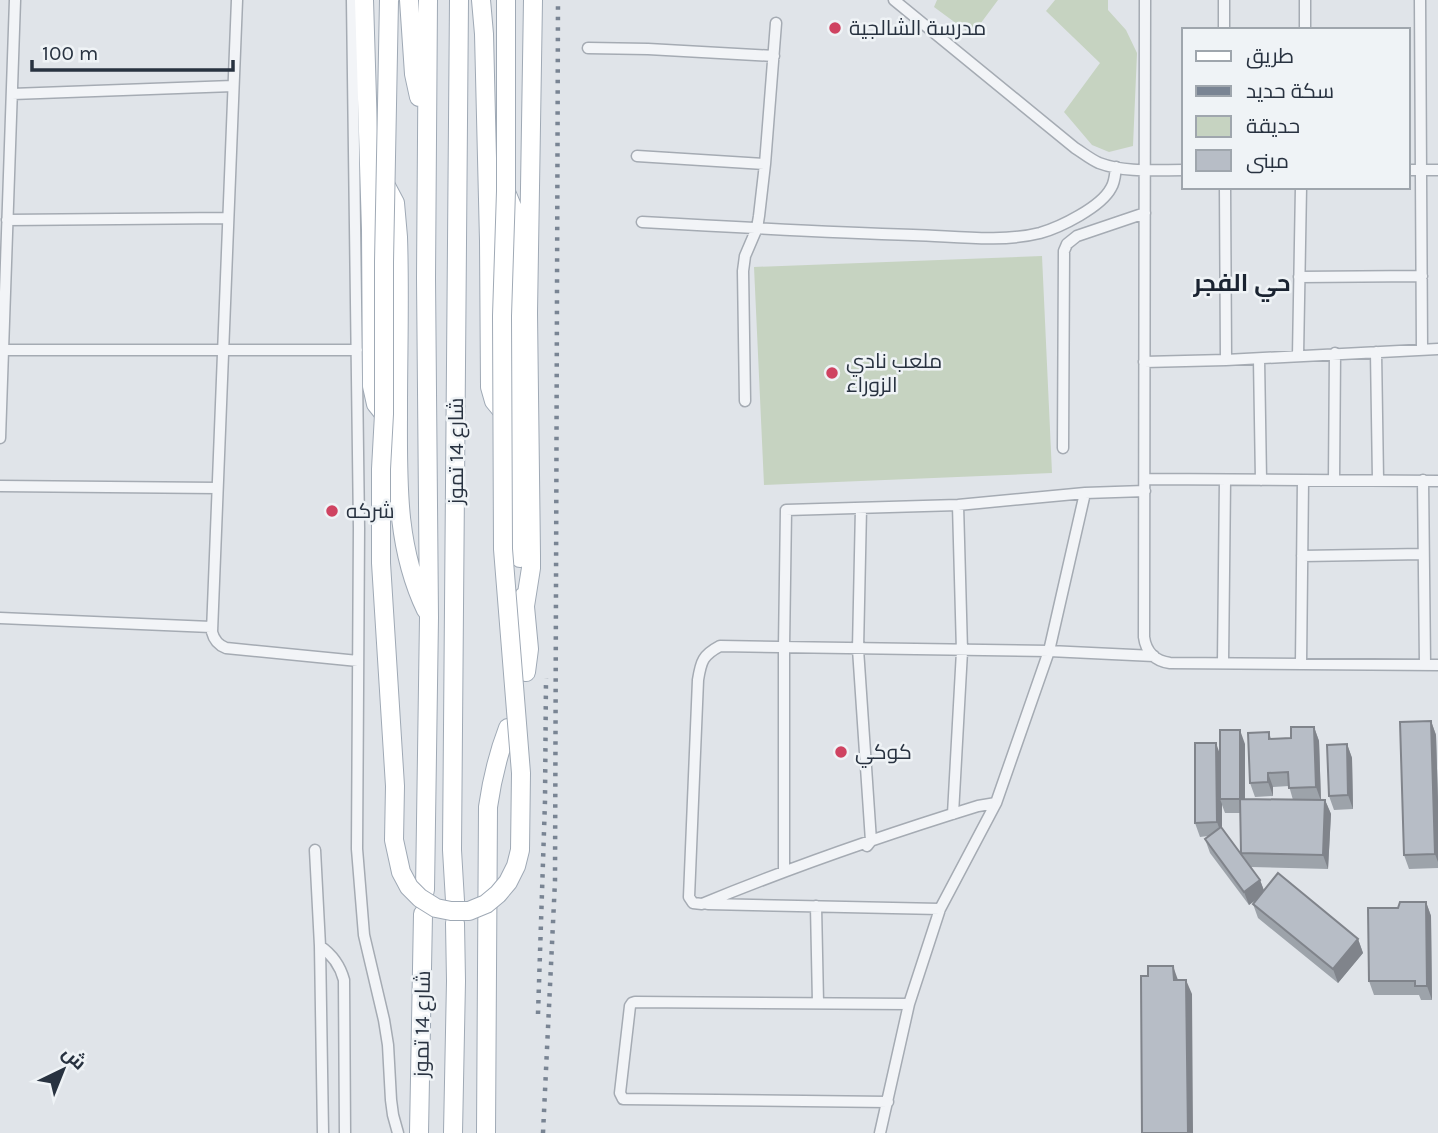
<svg xmlns="http://www.w3.org/2000/svg" width="1438" height="1133" viewBox="0 0 1438 1133" font-family="Karla,Cairo,sans-serif">
  <style>
    .green { fill: #c6d3c1 }
    .lines { fill: none; stroke-linecap: round; stroke-linejoin: round }
    .minor-casing { stroke: #a5abb3; stroke-width: 13 }
    .primary-casing { stroke: #9fa9b5; stroke-width: 20 }
    .minor { stroke: #f2f4f7; stroke-width: 10 }
    .primary { stroke: #fff; stroke-width: 18 }
    .rail { stroke: #798493; stroke-width: 4.5; stroke-dasharray: 3.5 7; stroke-linecap: butt }
    .primary-bridge-casing { stroke: #9fa9b5; stroke-width: 20; stroke-linecap: butt }
    .primary-bridge { stroke: #fff; stroke-width: 18 }
    .wall { fill: #9da3aa; fill-rule: evenodd }
    .shaded-wall { fill: #80848b }
    .building { fill: #b7bdc6; stroke: #80848b; stroke-width: 2 }
    .poi-dot { fill: #cf4361; stroke: #eff3f6; stroke-width: 2.5 }
    .labels { text-anchor: middle; stroke-width: 5; stroke-linejoin: round; paint-order: stroke }
    .poi-label { font-size: 21px; fill: #283240; stroke: #eff3f6; text-anchor: start }
    .street-label { font-size: 21px; fill: #283240; stroke: #eff3f6 }
    .quarter-label { font-size: 24px; font-weight: bold; fill: #1a2331; stroke: #eff3f6 }
  </style>
  <rect width="100%" height="100%" fill="#e0e4e9"/>
  <path class="green" d="M937,0H998L972,35L934,7Z
    M1055,0H1108V10L1126,30L1137,53L1133,146L1109,152L1092,145L1064,112L1100,63L1046,11Z
    M1042,256L1052,473L764,485L754,267Z"/>
  <g class="lines">
    <g class="minor-casing">
      <path id="minor" d="M237,0L212,632C214,640 218,645 226,648L358,661
        M352,0L359,528L357,849L364,935L384,1020L388,1045L391,1100L393,1115L398,1133
        M894,0L1075,148C1083,153 1090,159 1099,163C1126,173 1156,170 1184,170
        M1145,0L1144,637C1146,652 1155,661 1170,663L1438,665
        M1224,0V30
        M1420,0L1422,350
        M1305,30V0
        M588,48L648,49L774,56
        M12,94L233,86
        M637,156L765,164
        M1408,170H1438
        M1225,187L1226,360
        M7,220L228,218
        M642,222C732,227 822,232 913,235C954,236 1000,243 1040,233C1061,227 1101,207 1111,188C1115,182 1115,174 1116,167
        M1299,277L1422,276
        M0,350H357
        M1376,352L1378,480
        M1298,356L1301,187
        M1259,359L1261,480
        M1144,362L1226,360L1438,349
        M745,401L743,271L745,256L757,228L759,216L765,164L776,23
        M0,438L15,0
        M1063,448L1064,251L1067,244L1077,236L1145,213
        M1146,479L1438,481
        M1334,480L1335,353
        M1423,480L1425,664
        M0,486L217,488
        M861,508L858,649L871,841L867,846
        M1302,556L1423,554
        M0,618L211,627
        M1223,663L1225,480
        M1301,664L1303,480
        M996,803L978,806C884,835 792,867 702,904L693,903L689,897L698,680C701,661 703,655 720,646L1049,651L1154,656
        M953,814L962,651L958,505
        M315,850L320,946L323,1133
        M784,870V647L786,510L958,505L1085,493L1145,491
        M708,904L940,909
        M816,906L818,1003
        M320,946C333,955 340,965 344,980L345,1133
        M888,1102L623,1099L620,1093L630,1006L632,1003L635,1002L909,1004
        M880,1133L909,1004L940,909L996,803L1049,651L1085,493"/>
    </g>
    <g class="primary-casing">
      <path id="primary" d="M364,0L371,230L372,386L376,404L384,414
        M409,0L414,74L419,97
        M481,0L484,34L489,241L490,387L494,401L503,412
        M386,186L395,203L398,237C400,294 398,352 398,409C398,479 395,545 426,610
        M506,192L513,209L516,227V485L520,558
        M524,596L529,649L526,672
        M525,606L531,568V555L528,313L533,0
        M425,890L429,617L426,278L428,0
        M455,901L452,850L459,0
        M419,1133L423,914
        M453,1133L456,981L455,923
        M486,1133L488,807C492,779 498,754 508,728"/>
    </g>
    <use href="#minor" class="minor"/>
    <use href="#primary" class="primary"/>
    <path class="rail" d="M538,1014L545,801L546,678
      M543,1133L555,881L558,0"/>
    <g class="primary-bridge-casing">
      <path id="primary-bridge" d="M389,0L384,262V414L381,469V563L395,786L394,840L401,872L409,887L420,898L436,908L451,911H469L486,904L498,894L508,882L516,866L520,850L521,773L503,549L502,316L506,191V0"/>
    </g>
    <use href="#primary-bridge" class="primary-bridge"/>
  </g>
  <path class="wall" d="M1431,721L1436,735L1438,801V868L1409,869L1404,855Z
    M1314,727L1319,741L1321,800H1325L1331,814L1328,869L1251,867L1260,880L1264,891L1358,939L1363,953L1338,983L1258,918L1253,904L1257,899L1249,905L1210,853L1205,839L1208,836L1200,837L1195,823L1220,751L1245,744V799L1293,800L1289,786L1273,787V796L1255,797L1250,783L1269,732L1271,739L1291,738ZM1222,805L1225,813H1240L1242,855L1222,828Z
    M1347,744L1352,758L1353,809L1334,810L1329,796Z
    M1426,902L1431,916L1432,1000H1421L1419,995H1374L1369,981L1398,908Z"/>
  <path class="shaded-wall" d="M1431,721L1436,735L1438,801V862L1435,854Z
    M1314,727L1319,741L1321,801L1316,787Z
    M1240,730L1245,744V813L1240,799Z
    M1216,743L1221,757L1220,799L1222,804V836L1217,822Z
    M1347,744L1352,758L1353,809L1348,795Z
    M1268,773L1273,787V796L1268,782Z
    M1325,800L1331,814L1328,869L1323,855Z
    M1260,880L1265,893L1249,905L1244,892Z
    M1426,902L1431,916L1432,1000L1427,986Z
    M1358,939L1363,953L1338,983L1333,969Z
    M1173,966L1178,980H1174Z
    M1186,980L1192,994L1193,1133H1188Z"/>
  <path class="building" d="M1431,721L1435,854L1404,855L1400,722Z
    M1291,727H1314L1316,787L1289,788L1288,772L1268,773V782L1250,783L1248,733L1269,732V739L1291,738Z
    M1220,730H1240V799H1220Z
    M1195,743H1216L1217,822L1195,823Z
    M1347,744L1348,795L1329,796L1327,745Z
    M1240,799L1325,800L1323,855L1241,853Z
    M1221,827L1260,880L1244,892L1205,839Z
    M1278,873L1358,939L1333,969L1253,904Z
    M1400,902H1426L1427,986H1415V981H1369L1368,908H1398Z
    M1148,966H1173L1174,980H1186L1188,1133H1142L1141,976H1148Z"/>
  <g class="poi-dot">
    <circle cx="835" cy="28" r="7"/>
    <circle cx="832" cy="373" r="7"/>
    <circle cx="332" cy="511" r="7"/>
    <circle cx="841" cy="752" r="7"/>
  </g>
  <g class="labels">
    <g class="poi-label">
      <text x="849" y="35">مدرسة الشالجية</text>
      <text x="846" y="368">ملعب نادي<tspan x="846" dy="24">الزوراء</tspan></text>
      <text x="346" y="518">شركه</text>
      <text x="855" y="759">كوكي</text>
    </g>
    <g class="street-label">
      <text transform="translate(456 451) rotate(-90)" y="7">شارع 14 تموز</text>
      <text transform="translate(422 1024) rotate(-89)" y="7">شارع 14 تموز</text>
    </g>
    <g class="quarter-label">
      <text x="1242" y="291">حي الفجر</text>
    </g>
  </g>
  <rect x="1182" y="28" width="228" height="161" fill="#eff3f6" stroke="#9fa6ad" stroke-width="2"/>
  <rect x="1196" y="51" width="35" height="10" fill="#ffffff" stroke="#9fa6ad" stroke-width="2"/>
  <text x="1246" y="63" font-size="21" fill="#283240">طريق</text>
  <rect x="1196" y="86" width="35" height="10" fill="#798493" stroke="#9fa6ad" stroke-width="2"/>
  <text x="1246" y="98" font-size="21" fill="#283240">سكة حديد</text>
  <rect x="1196" y="116" width="35" height="21" fill="#c6d3c1" stroke="#9fa6ad" stroke-width="2"/>
  <text x="1246" y="133" font-size="21" fill="#283240">حديقة</text>
  <rect x="1196" y="150" width="35" height="21" fill="#b7bdc6" stroke="#9fa6ad" stroke-width="2"/>
  <text x="1246" y="168" font-size="21" fill="#283240">مبنى</text>
  <g transform="translate(63 1070) rotate(43)" stroke="#eff3f6" stroke-width="5" paint-order="stroke">
  <path d="M0-5L12 26L0 18L-12 26Z" fill="#283240"/>
  <text y="-10" font-size="19" font-weight="bold" text-anchor="middle" fill="#283240">ش</text>
  </g>
  <path d="M32 60v10h201v-10" fill="none" stroke="#283240" stroke-width="3.5"/>
  <text x="42" y="60" font-size="21" fill="#283240" stroke="#eff3f6" stroke-width="5" paint-order="stroke">100 m</text>
</svg>
